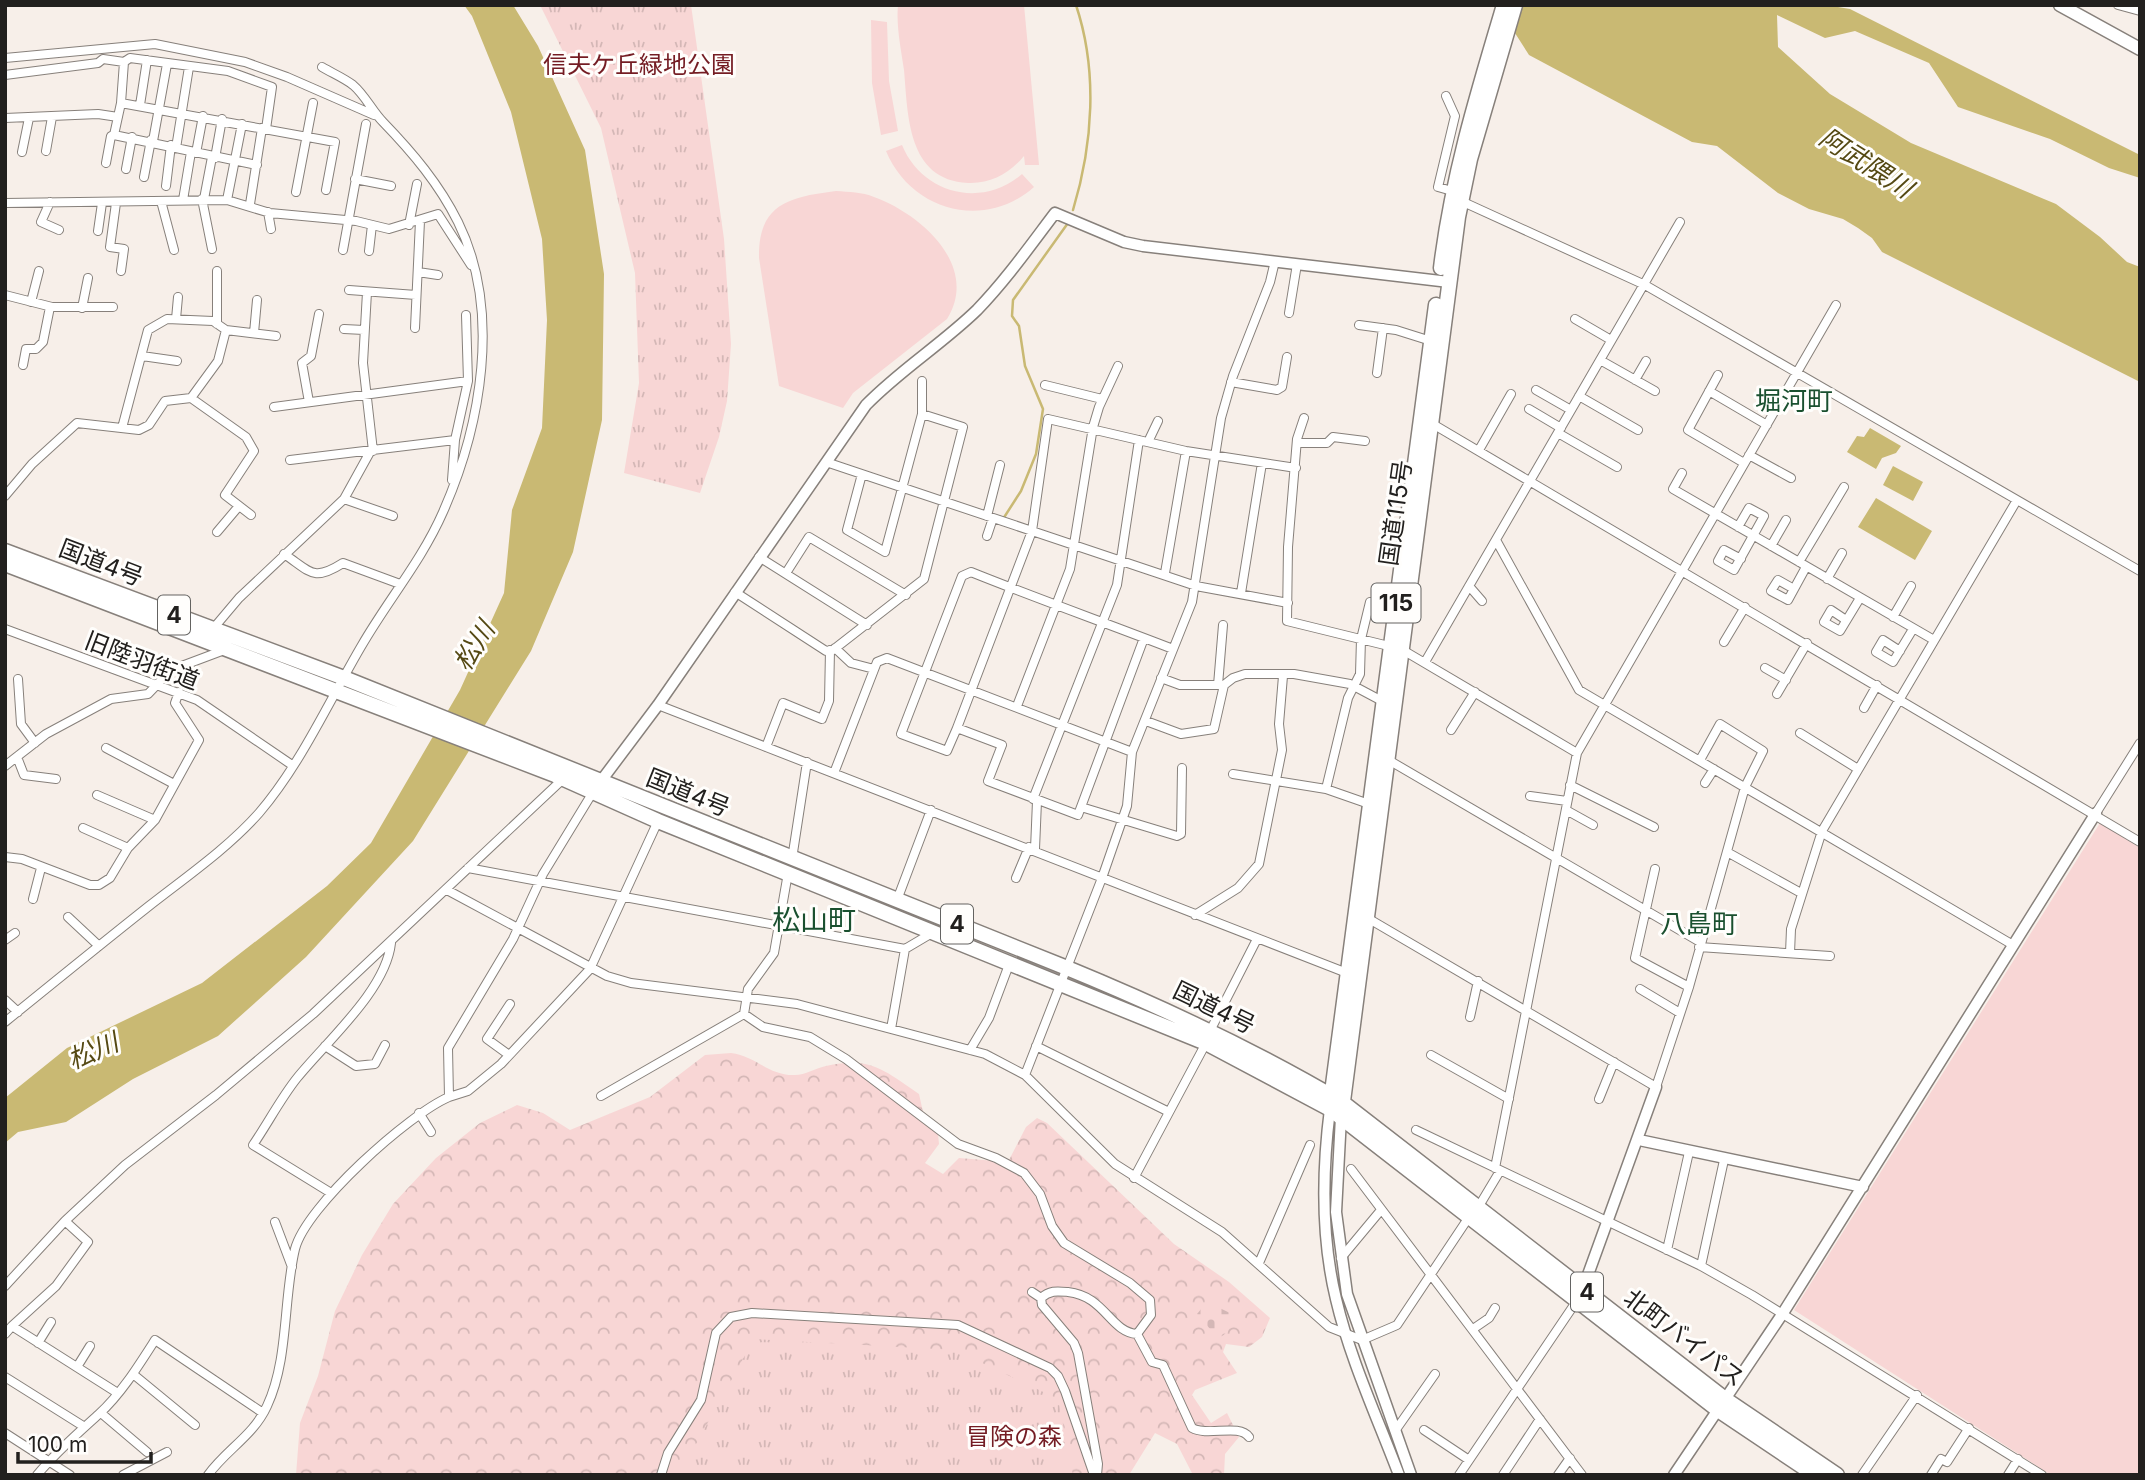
<svg xmlns="http://www.w3.org/2000/svg" width="2145" height="1480" viewBox="0 0 2145 1480" font-family="Inter,'Noto Sans JP',sans-serif">
  <style>
    .green { fill: #f8d6d5 }
    .forest { fill: url(#forest-crowns) }
    .cemetery { fill: url(#cemetery-stones) }
    .park { fill: url(#park-tufts) }
    .water { fill: #c9b973 }
    .lines { fill: none; stroke-linecap: round; stroke-linejoin: round }
    .stream { stroke: #c9b973; stroke-width: 2.5 }
    .minor-casing { stroke: #87807b; stroke-width: 10 }
    .tertiary-casing { stroke: #87807b; stroke-width: 13 }
    .secondary-casing { stroke: #87807b; stroke-width: 15 }
    .trunk-casing { stroke: #87807b; stroke-width: 17 }
    .minor { stroke: #fff; stroke-width: 8 }
    .tertiary { stroke: #fff; stroke-width: 10 }
    .secondary { stroke: #fff; stroke-width: 12 }
    .trunk { stroke: #fff; stroke-width: 14 }
    .labels { text-anchor: middle; stroke-width: 6; stroke-linejoin: round; paint-order: stroke }
    .shield { fill: #fffefc; stroke: #646361; stroke-width: 2 }
    .shield-label { font-size: 23px; font-weight: bold; fill: #22201e }
    .park-label { font-size: 24px; fill: #741c23; stroke: #fffefc }
    .street-label { font-size: 24px; fill: #22201e; stroke: #fffefc }
    .water-label { font-size: 26px; font-style: italic; fill: #554913; stroke: #fffefc }
    .neighbourhood-label { font-size: 26px; fill: #1a502f; stroke: #fffefc }
    .quarter-label { font-size: 28px; fill: #1a502f; stroke: #fffefc }
  </style>
  <defs>
    <pattern id="forest-crowns" width="20" height="18" patternUnits="userSpaceOnUse" patternTransform="scale(1.75)"><rect width="20" height="18" fill="#f8d6d5"/><path d="M2 6a3 3 0 1 1 6 0M12 15a3 3 0 1 1 6 0" fill="none" stroke="#d4b7b6"/></pattern>
    <pattern id="cemetery-stones" width="16" height="16" patternUnits="userSpaceOnUse" patternTransform="scale(1.75)"><rect width="16" height="16" fill="#f8d6d5"/><path d="M2 7V4a2 2 0 0 1 4 0v3zM10 15v-3a2 2 0 0 1 4 0v3z" fill="#d4b7b6"/></pattern>
    <pattern id="park-tufts" width="24" height="20" patternUnits="userSpaceOnUse" patternTransform="scale(1.75)"><rect width="24" height="20" fill="#f8d6d5"/><path d="M3 7l-1-3M5 7V3M7 7l1-3M15 17l-1-3M17 17v-4M19 17l1-3" fill="none" stroke="#d4b7b6"/></pattern>
  </defs>
  <rect width="100%" height="100%" fill="#f7efe9"/>
  <path class="green" d="M898,5H1024L1039,165H1025L1024,156C1010,173 991,184 968,183C907,180 908,115 904,70C901,49 896,26 898,5Z
    M871,20L887,22L889,81L898,131L881,135L872,83Z
    M902,145C922,194 982,209 1022,174L1034,187C984,231 911,211 886,151Z
    M836,191C849,192 862,192 874,197C921,214 980,266 947,319L853,393L843,408L779,386L759,258C758,204 789,197 836,191Z
    M2100,823L2140,848V1475H2051L1794,1310Z"/>
  <path class="forest" d="M731,1053C756,1056 769,1076 795,1075C805,1075 816,1068 826,1066C870,1056 884,1070 919,1094L925,1121L938,1134L939,1144L925,1163L943,1174L959,1158L1008,1162L1026,1127L1037,1118L1047,1123L1174,1244L1229,1282L1270,1318L1262,1337L1249,1347L1226,1344L1223,1352L1237,1373L1195,1390L1192,1395L1211,1423L1227,1413L1239,1437L1225,1454L1224,1475H1193L1177,1444L1155,1433L1129,1475H296L300,1423L318,1376L335,1311L362,1255L393,1204L436,1158L480,1123L517,1105L543,1113L570,1130L650,1097L705,1055Z"/>
  <path class="cemetery" d="M1207,1302L1230,1313C1230,1326 1230,1333 1218,1338L1197,1314Z"/>
  <path class="park" d="M540,5H691L724,239L731,344L727,401L719,437L700,493L624,473L639,383L635,273L601,128Z
    M754,1339L955,1350L1058,1399L1073,1475H679Z"/>
  <path class="water" d="M464,5H513L538,46L585,150L604,274L602,420L573,552L531,651L413,841L306,957L218,1036L133,1079L66,1122L18,1132L5,1143V1098L67,1048L202,983L327,886L371,843L460,690L504,593L512,510L542,428L547,320L542,239L511,112L472,16Z
    M1497,5H1826L1850,9L2140,155V178L2109,168L2050,139L1958,107L1929,63L1855,31L1825,38L1777,15L1778,47L1830,94L1911,143L2056,204L2100,237L2127,262L2140,267V382L1882,252L1872,238L1858,228L1843,219L1809,209L1778,193L1717,146L1692,142L1529,55Z
    M1870,428L1901,446L1896,453L1882,458L1876,469L1847,452L1857,436L1864,437Z
    M1893,466L1923,482L1913,501L1883,485Z
    M1876,498L1932,531L1915,560L1858,527Z"/>
  <g class="lines">
    <path class="stream" d="M1073,210C1093,144 1098,71 1076,5
      M1003,519L1021,491L1036,454L1043,409L1025,366L1019,326L1012,316L1013,300L1068,223"/>
    <g class="minor-casing">
      <path id="minor" d="M2118,5L2140,11
        M5,58L155,44L245,62L287,77L374,115
        M5,75L98,63L103,59L124,62L130,58L228,71L272,87L266,129
        M1446,96L1455,116L1438,187L1452,191
        M121,103L124,62
        M140,105L147,60
        M5,118L98,114L118,117
        M153,141L167,64
        M176,148L189,67
        M46,151L52,117
        M22,152L29,118
        M196,153L203,116
        M215,158L222,119
        M106,163L111,136L114,135
        M257,165L114,135L121,103L335,142L326,190
        M126,169L132,137
        M144,177L151,140
        M355,179L391,186
        M166,186L171,145
        M296,192L313,103
        M202,199L212,249
        M204,199L212,157
        M183,200L191,152
        M227,200L242,124
        M161,201L174,250
        M1461,201L1645,285L2140,571
        M50,202L41,222L59,230
        M5,203L227,200L270,213L356,221L389,229L438,214L471,265
        M116,203L110,247L124,249L121,271
        M250,204L262,128
        M268,212L271,229
        M409,225L417,184
        M98,231L102,203
        M343,250L366,124
        M369,251L372,225
        M217,271V324
        M418,272L438,275
        M349,290L416,295
        M367,292L363,363L373,451
        M5,295L52,307H113
        M31,302L39,271
        M82,308L88,278
        M1289,313L1297,264
        M466,315L468,381
        M176,319L178,297
        M1575,319L1611,340
        M1359,325L1396,330L1431,341
        M415,328L420,221
        M344,329L364,330
        M226,330L218,361L191,398L246,437L254,451L225,495L251,515
        M254,333L257,300
        M142,356L177,361
        M1600,360L1655,391
        M23,365L26,349H36L43,342L50,307
        M1377,373L1383,328
        M1718,375L1688,430L1744,463
        M1635,380L1646,361
        M1231,382L1277,390L1282,387L1287,357
        M1045,385L1102,399
        M1536,390L1571,410
        M1709,391L1767,425
        M1579,396L1638,430
        M309,402L302,363L311,356L319,314
        M274,407L468,381L455,440L452,480
        M1529,409L1561,428
        M1304,418L1297,439L1288,547L1287,621L1401,649L1577,753
        M1431,423L2140,842
        M122,428L148,330L167,319L213,321L226,330L276,336
        M1558,433L1617,467
        M1148,442L1158,421
        M1297,443H1327L1333,437L1365,441
        M1479,450L1511,394
        M1749,455L1791,478
        M290,460L455,440
        M826,462L1032,531L957,728L947,751L901,734L962,576L971,572C1038,599 1106,623 1173,649
        M1682,473L1673,489L1934,640
        M862,474L847,530L885,552L922,414V381
        M5,496L32,464L77,423L139,430L149,425L165,401L191,398
        M344,499L393,516
        M987,516L1000,465
        M1738,527L1749,508L1764,516C1754,534 1744,552 1734,570L1718,561L1724,550L1741,559
        M217,532L239,506
        M987,536L993,518
        M1496,540L1579,690L2013,945
        M1771,546L1786,520
        M284,554C311,572 313,582 343,563L400,584
        M759,557L867,625
        M1799,562L1844,487
        M786,573L809,537L906,595
        M1165,573L1186,451
        M1827,579L1842,553
        M1469,586L1482,601
        M1794,589L1778,580L1771,591L1788,600L1806,567
        M735,592L826,651L833,650L924,579L963,427L922,414
        M1241,593L1262,463
        M1288,603L1196,586L1032,531L1048,419L1186,451L1296,468
        M1893,617L1911,586
        M1846,620L1831,610L1824,622L1840,631L1860,598
        M5,629L197,700L292,765
        M212,630L239,598L344,499L370,452
        M1724,642L1745,607
        M835,648L851,663L874,669
        M1900,651L1883,640L1876,652L1893,662L1913,629
        M1425,662L1680,222
        M1765,668L1786,680
        M18,679L21,724L35,743
        M1218,685L1223,625
        M1224,685L1233,678L1245,674H1294L1350,684L1382,701
        M1777,694L1807,643
        M658,705L1347,973
        M1017,706L1070,569L1093,427L1099,407L1118,366
        M1864,708L1877,685
        M1146,721L1181,734L1214,729L1224,685H1180L1161,678
        M957,728L1002,745L988,781L1078,815L1144,638
        M1451,730L1475,692
        M1800,733L1858,769
        M766,747L783,703L822,719L829,701L830,650
        M106,748L174,784
        M17,757L24,775L56,779
        M1385,758L1700,942
        M5,766L46,734L111,699L148,694L171,670L227,649
        M834,773L877,662L887,658L1132,752
        M1233,774L1326,789L1369,804
        M1705,783L1714,769
        M1570,785L1654,827
        M1326,789L1348,698L1360,674L1361,639L1370,602
        M97,795L155,820
        M1530,796L1567,801
        M1033,799L1117,585L1139,440
        M1081,807L1177,836L1181,834L1182,768
        M1566,810L1593,825
        M2096,813L2140,743
        M83,828L128,848
        M1035,849L1037,801
        M1727,852L1801,893
        M5,857L22,859L90,885H99L110,878L128,848L155,820L199,740L175,703L179,692
        M792,859L807,762
        M468,868L905,949L932,933
        M1655,869L1635,958L1689,987
        M788,873L774,953L748,989L744,1014L763,1027L810,1037L846,1059L958,1144L996,1158L1024,1173L1040,1194L1052,1226L1064,1243L1130,1283L1150,1300L1151,1315L1137,1334
        M1016,878L1029,847
        M447,890L607,976L631,983L797,1004L985,1054L1025,1075L1115,1164L1222,1232L1329,1327L1362,1340L1397,1325L1469,1217
        M33,899L41,868
        M897,900L931,810
        M1195,915L1238,888L1259,864L1282,750L1279,724L1283,676
        M1364,916L1656,1087L1689,987L1745,787L1763,751L1720,724L1700,760
        M68,917L99,946
        M5,940L15,933
        M1699,947L1830,956
        M1790,953L1791,929L1822,831L2017,500
        M1640,989L1680,1013
        M5,1000L18,1012
        M1470,1017L1478,981
        M5,1022C53,983 101,944 149,906C186,877 228,848 259,813C301,764 329,701 362,645C388,600 422,560 443,512C481,426 502,311 458,222C439,184 413,153 383,122C372,111 365,95 353,85C344,78 332,73 322,67
        M891,1029L905,949
        M1210,1031L1257,939
        M325,1046L356,1066L375,1064L385,1045
        M1036,1046L1169,1112
        M970,1050L989,1018L1010,962
        M509,1055L487,1039L510,1004
        M1431,1055L1509,1099
        M1025,1075L1102,878L1127,806L1132,752L1192,602L1221,418L1233,376L1270,282L1275,261
        M601,1096L744,1014
        M449,1097L468,1091L501,1064L590,969L658,821
        M1599,1099L1614,1062
        M419,1113L431,1132
        M1416,1130L1701,1266L1752,1295L2042,1475
        M1495,1168L1577,753L1836,305
        M1351,1169L1582,1475
        M1134,1178L1206,1043
        M331,1193L253,1145C268,1123 281,1098 297,1078C327,1041 386,990 391,943
        M1479,1206L1500,1171
        M275,1222L292,1267
        M1667,1250L1689,1152
        M1341,1258L1381,1210
        M1259,1263L1310,1145
        M1701,1266L1724,1160
        M5,1286L65,1221L125,1165L216,1095L313,1014L563,779
        M1032,1292L1041,1298L1042,1305L1074,1343L1078,1353L1098,1464L1097,1475
        M1041,1298C1050,1290 1057,1291 1068,1292C1105,1296 1110,1332 1137,1334L1152,1362L1163,1365L1192,1428C1208,1437 1239,1423 1249,1437
        M12,1326L56,1286L88,1242L65,1221
        M1473,1329L1489,1318L1495,1308
        M5,1334L12,1326L116,1392
        M38,1343L51,1322
        M77,1367L90,1346
        M133,1374L195,1425
        M5,1377L83,1426
        M101,1413L147,1452
        M1424,1430L1469,1460
        M1395,1431L1435,1374
        M5,1433L70,1475
        M37,1475C56,1452 77,1434 99,1414C121,1394 139,1365 155,1340L263,1413
        M123,1475L167,1452
        M208,1475C226,1450 254,1435 267,1406C289,1359 283,1299 295,1249C306,1206 409,1114 449,1097L448,1048L513,939L543,874L593,792
        M661,1475L668,1453L701,1400L716,1333L731,1317L752,1313L958,1325L1050,1368L1058,1376L1065,1391L1094,1475
        M1459,1475L1576,1302
        M1503,1475L1540,1419
        M1558,1475L1570,1458
        M1862,1475L1917,1395
        M1931,1475L1941,1459L1947,1462L1969,1428
        M2008,1475L2018,1459"/>
    </g>
    <g class="tertiary-casing">
      <path id="tertiary" d="M598,785L658,705L866,405C900,370 942,344 977,310C1006,280 1030,246 1055,213L1124,242L1143,246L1449,282
        M1330,1109C1322,1172 1321,1237 1336,1299C1350,1359 1377,1417 1399,1475
        M1341,1117L1336,1212L1347,1294L1411,1475
        M1639,1140L1863,1187
        M1581,1294L1656,1087
        M1674,1475L1783,1313L2096,813"/>
    </g>
    <g class="secondary-casing">
      <path id="secondary" d="M2060,5L2140,49"/>
    </g>
    <g class="trunk-casing">
      <path id="trunk" d="M1441,268C1452,177 1478,92 1504,5
        M5,551L344,678L1067,968C1162,1007 1254,1050 1342,1102L1725,1399L1837,1475
        M5,564L555,775L658,821L1206,1043L1330,1109L1718,1410L1815,1475
        M1331,1100L1436,305
        M1342,1109L1458,217L1470,159L1515,5"/>
    </g>
    <use href="#minor" class="minor"/>
    <use href="#tertiary" class="tertiary"/>
    <use href="#secondary" class="secondary"/>
    <use href="#trunk" class="trunk"/>
  </g>
  <g class="labels">
    <g class="shield">
      <rect x="1371.5" y="583.5" width="49" height="39" rx="5"/>
      <rect x="158" y="595.5" width="32" height="39" rx="5"/>
      <rect x="941" y="904.5" width="32" height="39" rx="5"/>
      <rect x="1571" y="1272.5" width="32" height="39" rx="5"/>
    </g>
    <g class="shield-label">
      <text x="1396" y="611">115</text>
      <text x="174" y="623">4</text>
      <text x="957" y="932">4</text>
      <text x="1587" y="1300">4</text>
    </g>
    <g class="park-label">
      <text x="639" y="73">信夫ケ丘緑地公園</text>
      <text x="1014" y="1445">冒険の森</text>
    </g>
    <g class="street-label">
      <text transform="translate(1396 513) rotate(-82)" y="8">国道115号</text>
      <text transform="translate(101 563) rotate(21)" y="8">国道4号</text>
      <text transform="translate(142 661) rotate(21)" y="8">旧陸羽街道</text>
      <text transform="translate(688 793) rotate(22)" y="8">国道4号</text>
      <text transform="translate(1214 1008) rotate(26)" y="8">国道4号</text>
      <text transform="translate(1684 1338) rotate(37)" y="8">北町バイパス</text>
    </g>
    <g class="water-label">
      <text transform="translate(1866 163) rotate(33)" y="9">阿武隈川</text>
      <text transform="translate(474 646) rotate(-58)" y="9">松川</text>
      <text transform="translate(93 1051) rotate(-23)" y="9">松川</text>
    </g>
    <g class="neighbourhood-label">
      <text x="1794" y="410">堀河町</text>
      <text x="1699" y="933">八島町</text>
    </g>
    <g class="quarter-label">
      <text x="814" y="930">松山町</text>
    </g>
  </g>
  <rect width="2145" height="1480" fill="none" stroke="#22201e" stroke-width="14"/>
  <path d="M18 1452v10h133v-10" fill="none" stroke="#22201e" stroke-width="3.5"/>
  <text x="28" y="1452" font-size="21" fill="#22201e" stroke="#fffefc" stroke-width="5" paint-order="stroke">100 m</text>
</svg>
